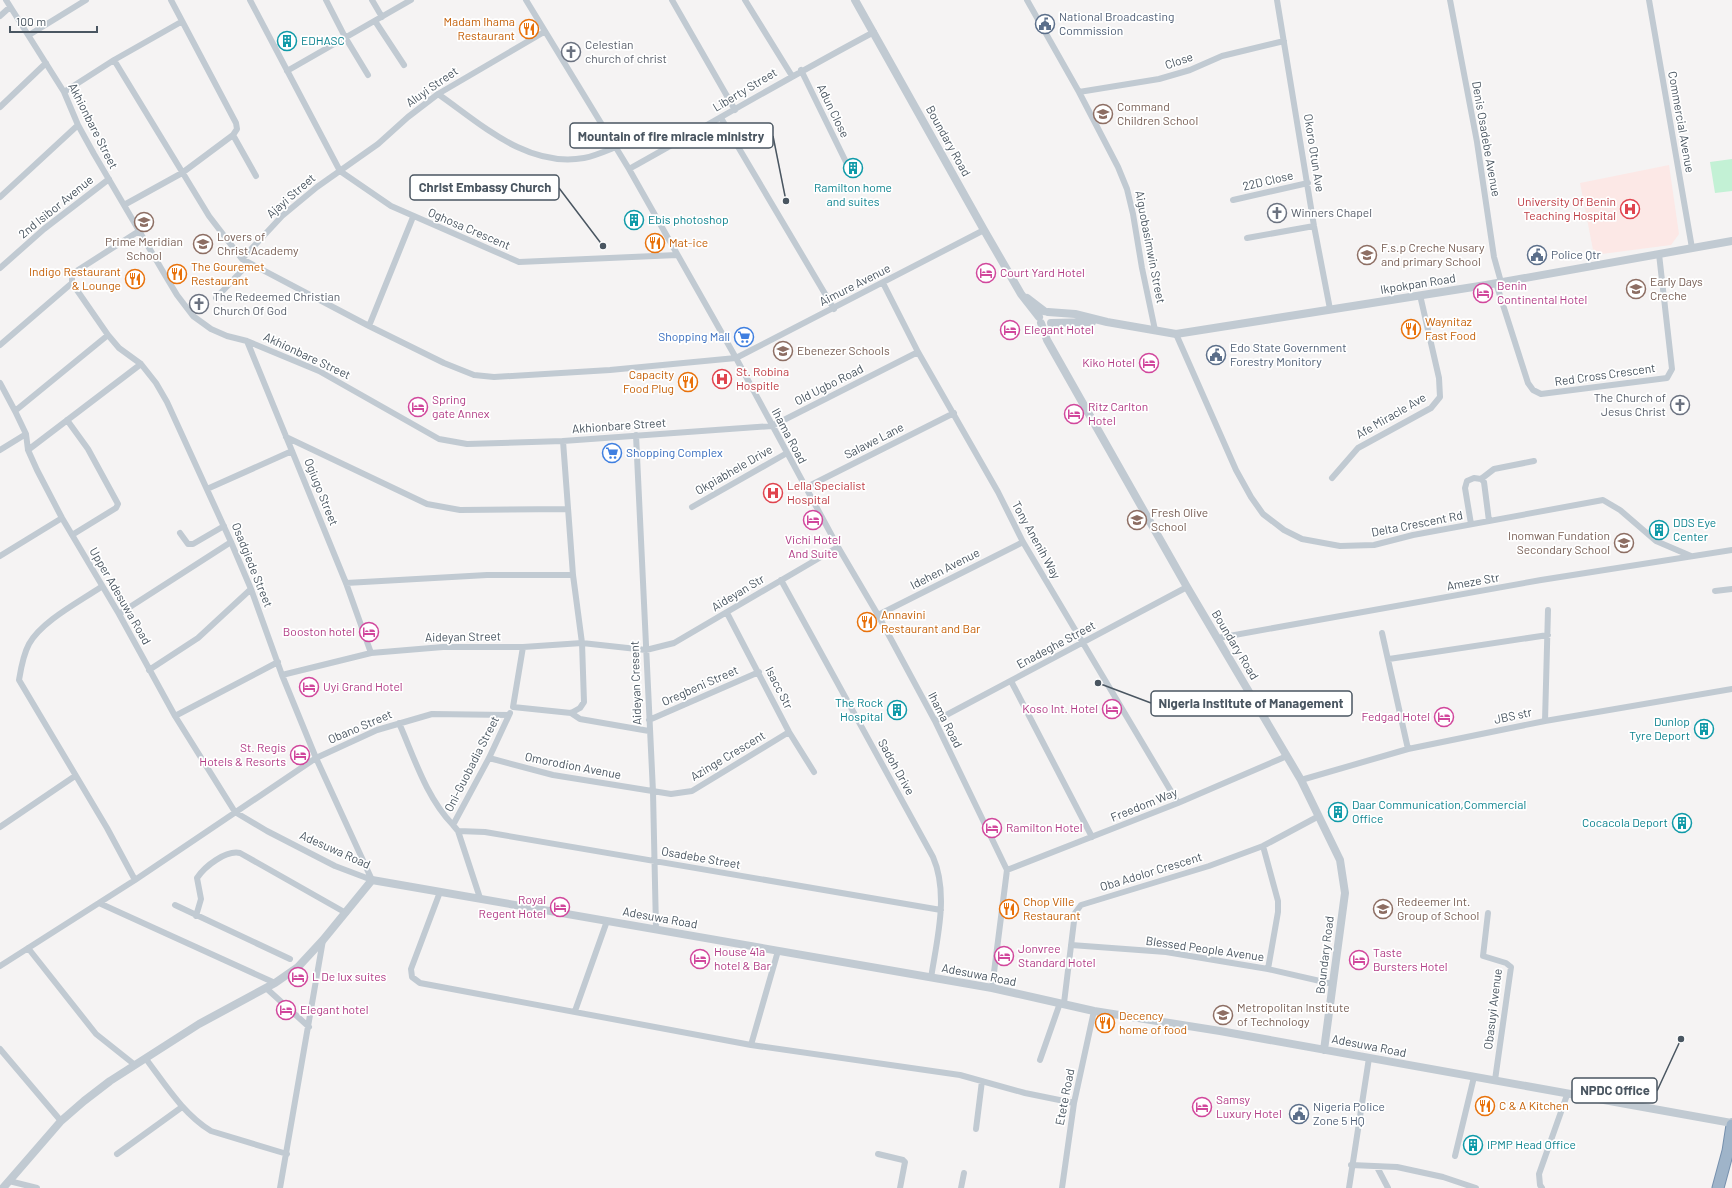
<svg xmlns="http://www.w3.org/2000/svg" width="1732" height="1188" viewBox="0 0 1732 1188" font-family="Barlow,sans-serif">
  <style>
    .medical { fill: #fce8e6 }
    .grass { fill: #c3f1d5 }
    .lines { fill: none; stroke-linecap: round; stroke-linejoin: round }
    .trunk-casing { stroke: #7690ad; stroke-width: 13 }
    .minor { stroke: #c1cad2; stroke-width: 6 }
    .tertiary { stroke: #c1cad2; stroke-width: 8 }
    .trunk { stroke: #9fb4c9; stroke-width: 11 }
    .labels { text-anchor: middle; stroke-width: 3.5; stroke-linejoin: round; paint-order: stroke }
    .service-label { font-size: 12px; fill: #4e5e75; stroke: #fff; text-anchor: start }
    .food-label { font-size: 12px; fill: #c56008; stroke: #fff; text-anchor: start }
    .culture-label { font-size: 12px; fill: #0d838f; stroke: #fff; text-anchor: start }
    .worship-label { font-size: 12px; fill: #5b616d; stroke: #fff; text-anchor: start }
    .street-label { font-size: 12px; fill: #4a5661; stroke: #fff }
    .education-label { font-size: 12px; fill: #785e54; stroke: #fff; text-anchor: start }
    .health-label { font-size: 12px; fill: #be3a42; stroke: #fff; text-anchor: start }
    .hotel-label { font-size: 12px; fill: #b23c85; stroke: #fff; text-anchor: start }
    .shop-label { font-size: 12px; fill: #366cbe; stroke: #fff; text-anchor: end }
    .leader { fill: none; stroke: #4a5661; stroke-width: 1.5 }
    .callout-dot { fill: #4a5661; stroke: #fff; stroke-width: 1.5 }
    .callout { fill: #fff; stroke: #4a5661; stroke-width: 1.5 }
    .callout-label { font-size: 13px; text-anchor: middle; font-weight: bold; fill: #4a5661 }
  </style>
  <rect width="100%" height="100%" fill="#f5f3f3"/>
  <path class="medical" d="M1669,165L1679,234L1671,245L1594,255L1580,183Z"/>
  <path class="grass" d="M1732,159V191L1715,193L1710,162Z"/>
  <g class="lines">
    <g class="trunk-casing">
      <path id="trunk" d="M1718,1188L1728,1151L1732,1125"/>
    </g>
    <path class="minor" d="M6,0L64,92L78,125L94,154L165,275L177,295L193,316L211,329L227,336L247,341L319,371L439,439L467,444L563,441L772,426L918,352
      M250,0L340,171L391,206L519,262L677,255
      M326,0L345,37L368,75
      M372,0L382,17
      M526,0L629,169L736,358L838,547L878,615L935,721L1007,870L992,988
      M672,0L735,110
      M745,0L792,76
      M1027,0L1079,92L1118,167L1127,189L1133,214L1142,268L1155,330
      M1277,0L1314,226L1330,309
      M1450,0L1477,142L1494,257L1501,282
      M1649,0L1692,248
      M0,16L10,7
      M375,21L404,65
      M29,35L86,0
      M114,60L209,216L242,259L369,326L444,363L474,375L494,377L610,370L736,358L984,230
      M801,70L846,162
      M287,71L411,0
      M64,92L114,60L181,22
      M1079,92L1159,79L1190,70L1222,56L1284,41
      M438,94C481,124 527,168 584,158C595,156 606,151 616,147
      M0,107L46,63
      M721,118L834,309
      M233,135L256,176
      M629,169C710,124 791,76 874,32
      M0,197L78,125
      M1233,200L1308,183
      M124,205L182,173L233,135L237,129L236,123L171,0
      M1247,238L1314,226
      M242,259L282,216L317,187L378,144L408,117L438,94L544,32
      M0,268L44,229L109,179
      M72,283L108,335L119,348L141,364L156,383L167,402L231,542L251,589L282,675L316,758L372,880
      M883,283L918,352L998,492L1023,542L1178,803
      M1496,283L1528,383L1533,390L1541,394L1667,378L1672,369L1659,254
      M216,298L249,263
      M369,326L413,217
      M1176,334L1236,470L1251,497L1263,514L1284,530L1302,539L1340,546L1374,545L1413,535L1603,500L1620,510L1656,541L1691,556
      M247,341L346,583L371,653
      M0,345L72,283V276L75,272L139,231
      M0,383L15,411L26,434L28,450L37,470L62,518L119,614L175,716L235,812L267,831L335,866L372,880
      M15,411L108,335
      M67,420L88,449L118,504L116,508L72,535
      M636,435L653,792L656,929
      M286,437L427,504L460,510L568,509
      M0,450L26,434
      M28,450L141,364
      M1332,478L1358,448L1431,408L1440,397L1439,378L1420,295
      M1481,479L1484,482L1489,521
      M805,488L954,413
      M207,489L292,451
      M692,507L787,453
      M1471,524L1465,488L1467,481L1474,478L1481,479L1494,469L1534,461
      M180,533L188,544H193L224,526
      M0,556L62,518
      M781,580L933,857C949,894 937,939 931,978
      M346,583L487,575H573
      M101,587C79,602 42,621 29,644C23,655 21,668 19,680L107,828L135,880
      M1715,591L1732,589
      M727,613L789,732L814,772
      M119,614L231,542
      M878,615L1023,542
      M1382,633L1408,749
      M1218,638L1541,580L1732,550
      M523,647L513,707L571,713L580,708L584,702L582,643L573,575L563,441
      M1389,659L1548,635
      M149,670L198,638L251,589
      M282,675L371,653L443,647H523L582,643L646,650L674,643L838,547
      M1011,681L1092,837
      M571,713L580,719L649,731
      M175,716L278,662
      M649,720L759,672
      M935,721L1187,587
      M1545,721L1548,610
      M399,723C414,757 426,797 453,825
      M489,758L553,775L671,794L692,791L789,732
      M1301,780L1408,749L1545,721L1732,689
      M0,827L75,776
      M458,831L485,832L941,910
      M1263,846L1278,901V912L1268,969
      M1007,870L1178,803L1287,756
      M440,892L411,969L412,977L420,983L751,1045L960,1075L1025,1093L1074,1103
      M480,898L458,831L453,825L489,758L510,713
      M99,903L275,983
      M175,905L290,959
      M1488,913L1483,956L1506,963L1511,967L1495,1080
      M196,916L201,899L197,878C205,866 226,850 240,853L346,913
      M1071,945L1166,952L1268,969L1333,984
      M28,948L96,1034L135,1065
      M0,966L135,880L316,758L377,730L432,714L509,715
      M266,988L309,1027
      M1064,1003L1075,913L1081,905L1209,866L1263,846L1319,816
      M575,1011L607,921
      M751,1045L778,951
      M0,1049L61,1121
      M146,1059C165,1084 183,1114 211,1131L287,1154
      M1040,1060L1060,1003
      M976,1129L982,1081
      M117,1154L182,1107
      M878,1154L903,1160L905,1162L900,1188
      M1455,1156L1474,1077
      M1351,1165L1397,1167L1443,1177L1476,1188
      M1377,1167L1388,1188
      M9,1181L37,1188
      M280,1188L323,940
      M961,1188L964,1173
      M1062,1188L1074,1103L1094,1011
      M1349,1188L1369,1058
      M1542,1188L1540,1185L1539,1174L1567,1095"/>
    <path class="tertiary" d="M855,0L984,230L1021,294L1039,317
      M1027,298L1044,311
      M1048,312L1075,314L1107,322L1176,334L1486,285L1732,241
      M1041,323L1047,340L1187,587L1301,780L1340,860L1345,893L1324,1050
      M1051,323L1092,322
      M3,1188L61,1121L84,1101L110,1081L199,1024L275,983L298,967L323,940L372,880L992,988L1094,1011L1220,1031L1732,1123"/>
    <use href="#trunk" class="trunk"/>
  </g>
  <defs>
    <g id="civic-ring" transform="scale(1)"><circle r="9.5" fill="#fff" stroke="#5c6f8a" stroke-width="1.5"/><path d="M-.6-6.5H3V-4.5H.6V-3L4-1V1h2V6H-6V1h2V-1L-.6-3ZM-1.2 2.5V6h2.4V2.5Z" fill="#5c6f8a"/></g>
    <g id="restaurant-ring" transform="scale(1)"><circle r="9.5" fill="#fff" stroke="#e8710a" stroke-width="1.5"/><path d="M-5-6h1v4h1v-4h1v4h1v-4h1v5L-1.5 .5V6h-2V.5L-5-1ZM5-6V6H3V1.5H1.5Q1.5-4 5-6Z" fill="#e8710a"/></g>
    <g id="building-ring" transform="scale(1)"><circle r="9.5" fill="#fff" stroke="#0f9aa8" stroke-width="1.5"/><path d="M-4-6H4V6H1V3H-1V6H-4ZM-2.5-4.3h1.7v1.8h-1.7ZM.8-4.3h1.7v1.8H.8ZM-2.5-1h1.7V.8h-1.7ZM.8-1h1.7V.8H.8Z" fill="#0f9aa8"/></g>
    <g id="church-ring" transform="scale(1)"><circle r="9.5" fill="#fff" stroke="#6b7280" stroke-width="1.5"/><path d="M-1.2-6h2.4v3.5h3.3v2.4h-3.3V6h-2.4V-.1h-3.3v-2.4h3.3Z" fill="#6b7280"/></g>
    <g id="school-ring" transform="scale(1)"><circle r="9.5" fill="#fff" stroke="#8d6e63" stroke-width="1.5"/><path d="M0-5L7-2L0 1L-7-2ZM-4 1L0 2.5L4 1V4Q0 6-4 4Z" fill="#8d6e63"/></g>
    <g id="hospital-ring" transform="scale(1)"><circle r="9.5" fill="#fff" stroke="#e0444e" stroke-width="1.5"/><path d="M-5-5h3v3.5h4V-5h3V5h-3V1.5h-4V5h-3Z" fill="#e0444e"/></g>
    <g id="hotel-ring" transform="scale(1)"><circle r="9.5" fill="#fff" stroke="#d1479c" stroke-width="1.5"/><path d="M-6-4.5h1.5V1H6V5H4.5V3h-9V5H-6ZM-4 0a1.8 1.8 0 1 1 3.6 0ZM.5 0V-2.5h3Q6-2.5 6 0Z" fill="#d1479c"/></g>
    <g id="supermarket-ring" transform="scale(1)"><circle r="9.5" fill="#fff" stroke="#3f7fe0" stroke-width="1.5"/><path d="M-6-5.5h2.5l.6 2H6L4.5 2H-2.5L-4.4-4H-6ZM-1.5 3.2a1.3 1.3 0 1 0 .1 0ZM3 3.2a1.3 1.3 0 1 0 .1 0Z" fill="#3f7fe0"/></g>
  </defs>
  <g fill-rule="evenodd">
    <use href="#civic-ring" x="1045" y="24"/>
    <use href="#restaurant-ring" x="529" y="29"/>
    <use href="#building-ring" x="287" y="41"/>
    <use href="#church-ring" x="571" y="52"/>
    <use href="#school-ring" x="1103" y="114"/>
    <use href="#building-ring" x="853" y="168"/>
    <use href="#hospital-ring" x="1630" y="209"/>
    <use href="#church-ring" x="1277" y="213"/>
    <use href="#building-ring" x="634" y="220"/>
    <use href="#school-ring" x="144" y="222"/>
    <use href="#restaurant-ring" x="655" y="243"/>
    <use href="#school-ring" x="203" y="244"/>
    <use href="#school-ring" x="1367" y="255"/>
    <use href="#civic-ring" x="1537" y="255"/>
    <use href="#hotel-ring" x="986" y="273"/>
    <use href="#restaurant-ring" x="177" y="274"/>
    <use href="#restaurant-ring" x="135" y="279"/>
    <use href="#school-ring" x="1636" y="289"/>
    <use href="#hotel-ring" x="1483" y="293"/>
    <use href="#church-ring" x="199" y="304"/>
    <use href="#restaurant-ring" x="1411" y="329"/>
    <use href="#hotel-ring" x="1010" y="330"/>
    <use href="#supermarket-ring" x="744" y="337"/>
    <use href="#school-ring" x="783" y="351"/>
    <use href="#civic-ring" x="1216" y="355"/>
    <use href="#hotel-ring" x="1149" y="363"/>
    <use href="#hospital-ring" x="722" y="379"/>
    <use href="#restaurant-ring" x="688" y="382"/>
    <use href="#church-ring" x="1680" y="405"/>
    <use href="#hotel-ring" x="418" y="407"/>
    <use href="#hotel-ring" x="1074" y="414"/>
    <use href="#supermarket-ring" x="612" y="453"/>
    <use href="#hospital-ring" x="773" y="493"/>
    <use href="#hotel-ring" x="813" y="520"/>
    <use href="#school-ring" x="1137" y="520"/>
    <use href="#building-ring" x="1659" y="530"/>
    <use href="#school-ring" x="1624" y="543"/>
    <use href="#restaurant-ring" x="867" y="622"/>
    <use href="#hotel-ring" x="369" y="632"/>
    <use href="#hotel-ring" x="309" y="687"/>
    <use href="#hotel-ring" x="1112" y="709"/>
    <use href="#building-ring" x="897" y="710"/>
    <use href="#hotel-ring" x="1444" y="717"/>
    <use href="#building-ring" x="1704" y="729"/>
    <use href="#hotel-ring" x="300" y="755"/>
    <use href="#building-ring" x="1338" y="812"/>
    <use href="#building-ring" x="1682" y="823"/>
    <use href="#hotel-ring" x="992" y="828"/>
    <use href="#hotel-ring" x="560" y="907"/>
    <use href="#restaurant-ring" x="1009" y="909"/>
    <use href="#school-ring" x="1383" y="909"/>
    <use href="#hotel-ring" x="1004" y="956"/>
    <use href="#hotel-ring" x="700" y="959"/>
    <use href="#hotel-ring" x="1359" y="960"/>
    <use href="#hotel-ring" x="298" y="977"/>
    <use href="#hotel-ring" x="286" y="1010"/>
    <use href="#school-ring" x="1223" y="1015"/>
    <use href="#restaurant-ring" x="1105" y="1023"/>
    <use href="#restaurant-ring" x="1485" y="1106"/>
    <use href="#hotel-ring" x="1202" y="1107"/>
    <use href="#civic-ring" x="1299" y="1114"/>
    <use href="#building-ring" x="1473" y="1145"/>
  </g>
  <g class="labels">
    <g class="service-label">
      <text x="1059" y="21">National Broadcasting<tspan x="1059" dy="14">Commission</tspan></text>
      <text x="1551" y="259">Police Qtr</text>
      <text x="1230" y="352">Edo State Government<tspan x="1230" dy="14">Forestry Monitory</tspan></text>
      <text x="1313" y="1111">Nigeria Police<tspan x="1313" dy="14">Zone 5 HQ</tspan></text>
    </g>
    <g class="food-label">
      <text x="515" y="26" text-anchor="end">Madam Ihama<tspan x="515" dy="14">Restaurant</tspan></text>
      <text x="669" y="247">Mat-ice</text>
      <text x="191" y="271">The Gouremet<tspan x="191" dy="14">Restaurant</tspan></text>
      <text x="121" y="276" text-anchor="end">Indigo Restaurant<tspan x="121" dy="14">&amp; Lounge</tspan></text>
      <text x="1425" y="326">Waynitaz<tspan x="1425" dy="14">Fast Food</tspan></text>
      <text x="674" y="379" text-anchor="end">Capacity<tspan x="674" dy="14">Food Plug</tspan></text>
      <text x="881" y="619">Annavini<tspan x="881" dy="14">Restaurant and Bar</tspan></text>
      <text x="1023" y="906">Chop Ville<tspan x="1023" dy="14">Restaurant</tspan></text>
      <text x="1119" y="1020">Decency<tspan x="1119" dy="14">home of food</tspan></text>
      <text x="1499" y="1110">C &amp; A Kitchen</text>
    </g>
    <g class="culture-label">
      <text x="301" y="45">EDHASC</text>
      <text x="853" y="192" text-anchor="middle">Ramilton home<tspan x="853" dy="14">and suites</tspan></text>
      <text x="648" y="224">Ebis photoshop</text>
      <text x="1673" y="527">DDS Eye<tspan x="1673" dy="14">Center</tspan></text>
      <text x="883" y="707" text-anchor="end">The Rock<tspan x="883" dy="14">Hospital</tspan></text>
      <text x="1690" y="726" text-anchor="end">Dunlop<tspan x="1690" dy="14">Tyre Deport</tspan></text>
      <text x="1352" y="809">Daar Communication,Commercial<tspan x="1352" dy="14">Office</tspan></text>
      <text x="1668" y="827" text-anchor="end">Cocacola Deport</text>
      <text x="1487" y="1149">IPMP Head Office</text>
    </g>
    <g class="worship-label">
      <text x="585" y="49">Celestian<tspan x="585" dy="14">church of christ</tspan></text>
      <text x="1291" y="217">Winners Chapel</text>
      <text x="213" y="301">The Redeemed Christian<tspan x="213" dy="14">Church Of God</tspan></text>
      <text x="1666" y="402" text-anchor="end">The Church of<tspan x="1666" dy="14">Jesus Christ</tspan></text>
    </g>
    <g class="street-label">
      <text transform="translate(1179 61) rotate(-19)" y="4">Close</text>
      <text transform="translate(432 87) rotate(-35)" y="4">Aluyi Street</text>
      <text transform="translate(745 90) rotate(-31)" y="4">Liberty Street</text>
      <text transform="translate(833 111) rotate(64)" y="4">Adun Close</text>
      <text transform="translate(1681 122) rotate(80)" y="4">Commercial Avenue</text>
      <text transform="translate(93 126) rotate(63)" y="4">Akhionbare Street</text>
      <text transform="translate(1486 139) rotate(80)" y="4">Denis Osadebe Avenue</text>
      <text transform="translate(948 141) rotate(61)" y="4">Boundary Road</text>
      <text transform="translate(1314 153) rotate(81)" y="4">Okoro Otun Ave</text>
      <text transform="translate(1268 181) rotate(-13)" y="4">22D Close</text>
      <text transform="translate(291 196) rotate(-41)" y="4">Ajayi Street</text>
      <text transform="translate(56 207) rotate(-39)" y="4">2nd Isibor Avenue</text>
      <text transform="translate(469 229) rotate(23)" y="4">Oghosa Crescent</text>
      <text transform="translate(1150 247) rotate(79)" y="4">Aiguobasimwin Street</text>
      <text transform="translate(1418 284) rotate(-9)" y="4">Ikpokpan Road</text>
      <text transform="translate(855 285) rotate(-27)" y="4">Aimure Avenue</text>
      <text transform="translate(307 356) rotate(25)" y="4">Akhionbare Street</text>
      <text transform="translate(1605 375) rotate(-8)" y="4">Red Cross Crescent</text>
      <text transform="translate(829 385) rotate(-27)" y="4">Old Ugbo Road</text>
      <text transform="translate(1391 416) rotate(-30)" y="4">Afe Miracle Ave</text>
      <text transform="translate(619 426) rotate(-4)" y="4">Akhionbare Street</text>
      <text transform="translate(789 436) rotate(62)" y="4">Ihama Road</text>
      <text transform="translate(874 441) rotate(-27)" y="4">Salawe Lane</text>
      <text transform="translate(734 470) rotate(-30)" y="4">Okpiabhele Drive</text>
      <text transform="translate(321 492) rotate(68)" y="4">Ogiugo Street</text>
      <text transform="translate(1417 524) rotate(-11)" y="4">Delta Crescent Rd</text>
      <text transform="translate(1036 540) rotate(61)" y="4">Tony Anenih Way</text>
      <text transform="translate(252 565) rotate(68)" y="4">Osadgiede Street</text>
      <text transform="translate(945 569) rotate(-27)" y="4">Idehen Avenue</text>
      <text transform="translate(1473 582) rotate(-10)" y="4">Ameze Str</text>
      <text transform="translate(738 593) rotate(-31)" y="4">Aideyan Str</text>
      <text transform="translate(120 596) rotate(60)" y="4">Upper Adesuwa Road</text>
      <text transform="translate(463 637) rotate(-1)" y="4">Aideyan Street</text>
      <text transform="translate(1056 645) rotate(-28)" y="4">Enadeghe Street</text>
      <text transform="translate(1235 645) rotate(59)" y="4">Boundary Road</text>
      <text transform="translate(636 683) rotate(-92)" y="4">Aideyan Cresent</text>
      <text transform="translate(700 686) rotate(-24)" y="4">Oregbeni Street</text>
      <text transform="translate(779 688) rotate(63)" y="4">Isacc Str</text>
      <text transform="translate(1513 716) rotate(-12)" y="4">JBS str</text>
      <text transform="translate(945 720) rotate(63)" y="4">Ihama Road</text>
      <text transform="translate(360 727) rotate(-23)" y="4">Obano Street</text>
      <text transform="translate(728 756) rotate(-31)" y="4">Azinge Crescent</text>
      <text transform="translate(472 764) rotate(-63)" y="4">Oni-Guobadia Street</text>
      <text transform="translate(573 766) rotate(11)" y="4">Omorodion Avenue</text>
      <text transform="translate(896 767) rotate(61)" y="4">Sadoh Drive</text>
      <text transform="translate(1144 805) rotate(-22)" y="4">Freedom Way</text>
      <text transform="translate(335 850) rotate(24)" y="4">Adesuwa Road</text>
      <text transform="translate(701 858) rotate(10)" y="4">Osadebe Street</text>
      <text transform="translate(1151 872) rotate(-17)" y="4">Oba Adolor Crescent</text>
      <text transform="translate(660 918) rotate(10)" y="4">Adesuwa Road</text>
      <text transform="translate(1205 949) rotate(8)" y="4">Blessed People Avenue</text>
      <text transform="translate(1325 955) rotate(-83)" y="4">Boundary Road</text>
      <text transform="translate(979 975) rotate(11)" y="4">Adesuwa Road</text>
      <text transform="translate(1493 1009) rotate(-83)" y="4">Obasuyi Avenue</text>
      <text transform="translate(1369 1046) rotate(11)" y="4">Adesuwa Road</text>
      <text transform="translate(1065 1097) rotate(-79)" y="4">Etete Road</text>
    </g>
    <g class="education-label">
      <text x="1117" y="111">Command<tspan x="1117" dy="14">Children School</tspan></text>
      <text x="217" y="241">Lovers of<tspan x="217" dy="14">Christ Academy</tspan></text>
      <text x="144" y="246" text-anchor="middle">Prime Meridian<tspan x="144" dy="14">School</tspan></text>
      <text x="1381" y="252">F.s.p Creche Nusary<tspan x="1381" dy="14">and primary School</tspan></text>
      <text x="1650" y="286">Early Days<tspan x="1650" dy="14">Creche</tspan></text>
      <text x="797" y="355">Ebenezer Schools</text>
      <text x="1151" y="517">Fresh Olive<tspan x="1151" dy="14">School</tspan></text>
      <text x="1610" y="540" text-anchor="end">Inomwan Fundation<tspan x="1610" dy="14">Secondary School</tspan></text>
      <text x="1397" y="906">Redeemer Int.<tspan x="1397" dy="14">Group of School</tspan></text>
      <text x="1237" y="1012">Metropolitan Institute<tspan x="1237" dy="14">of Technology</tspan></text>
    </g>
    <g class="health-label">
      <text x="1616" y="206" text-anchor="end">University Of Benin<tspan x="1616" dy="14">Teaching Hospital</tspan></text>
      <text x="736" y="376">St. Robina<tspan x="736" dy="14">Hospitle</tspan></text>
      <text x="787" y="490">Lella Specialist<tspan x="787" dy="14">Hospital</tspan></text>
    </g>
    <g class="hotel-label">
      <text x="1000" y="277">Court Yard Hotel</text>
      <text x="1497" y="290">Benin<tspan x="1497" dy="14">Continental Hotel</tspan></text>
      <text x="1024" y="334">Elegant Hotel</text>
      <text x="1135" y="367" text-anchor="end">Kiko Hotel</text>
      <text x="432" y="404">Spring<tspan x="432" dy="14">gate Annex</tspan></text>
      <text x="1088" y="411">Ritz Carlton<tspan x="1088" dy="14">Hotel</tspan></text>
      <text x="813" y="544" text-anchor="middle">Vichi Hotel<tspan x="813" dy="14">And Suite</tspan></text>
      <text x="355" y="636" text-anchor="end">Booston hotel</text>
      <text x="323" y="691">Uyi Grand Hotel</text>
      <text x="1098" y="713" text-anchor="end">Koso Int. Hotel</text>
      <text x="1430" y="721" text-anchor="end">Fedgad Hotel</text>
      <text x="286" y="752" text-anchor="end">St. Regis<tspan x="286" dy="14">Hotels &amp; Resorts</tspan></text>
      <text x="1006" y="832">Ramilton Hotel</text>
      <text x="546" y="904" text-anchor="end">Royal<tspan x="546" dy="14">Regent Hotel</tspan></text>
      <text x="1018" y="953">Jonvree<tspan x="1018" dy="14">Standard Hotel</tspan></text>
      <text x="714" y="956">House 41a<tspan x="714" dy="14">hotel &amp; Bar</tspan></text>
      <text x="1373" y="957">Taste<tspan x="1373" dy="14">Bursters Hotel</tspan></text>
      <text x="312" y="981">L De lux suites</text>
      <text x="300" y="1014">Elegant hotel</text>
      <text x="1216" y="1104">Samsy<tspan x="1216" dy="14">Luxury Hotel</tspan></text>
    </g>
    <g class="shop-label">
      <text x="730" y="341">Shopping Mall</text>
      <text x="626" y="457" text-anchor="start">Shopping Complex</text>
    </g>
  </g>
  <path class="leader" d="M786 201L773 136M603 246L559 188M1098 683L1151 703M1681 1039L1657 1091"/>
  <g class="callout-dot">
    <circle cx="786" cy="201" r="4"/>
    <circle cx="603" cy="246" r="4"/>
    <circle cx="1098" cy="683" r="4"/>
    <circle cx="1681" cy="1039" r="4"/>
  </g>
  <g class="callout">
    <rect x="570" y="123" width="203" height="25" rx="4"/>
    <rect x="410" y="175" width="149" height="25" rx="4"/>
    <rect x="1151" y="691" width="201" height="25" rx="4"/>
    <rect x="1572" y="1078" width="85" height="25" rx="4"/>
  </g>
  <g class="callout-label">
    <text x="671" y="141">Mountain of fire miracle ministry</text>
    <text x="485" y="192">Christ Embassy Church</text>
    <text x="1251" y="708">Nigeria Institute of Management</text>
    <text x="1615" y="1095">NPDC Office</text>
  </g>
  <path d="M10 26v6h87v-6" fill="none" stroke="#4a5661" stroke-width="2"/>
  <text x="16" y="26" font-size="12" fill="#4a5661" stroke="#ffffff" stroke-width="3" paint-order="stroke">100 m</text>
</svg>
